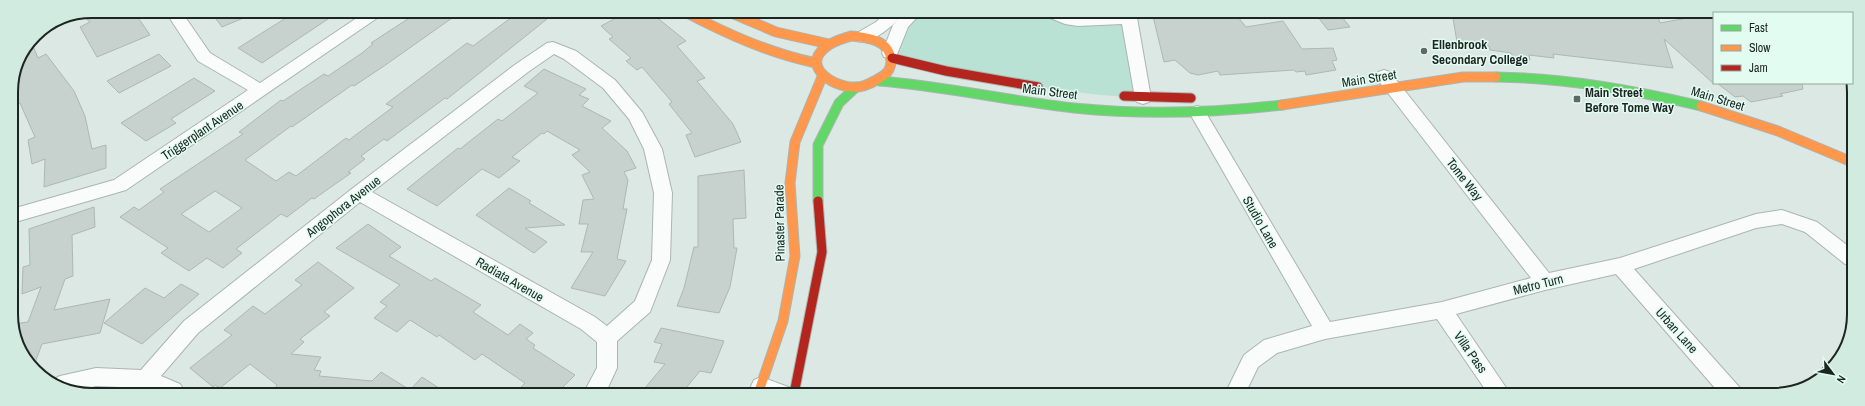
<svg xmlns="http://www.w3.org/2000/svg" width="1865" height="406" viewBox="0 0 1865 406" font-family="'Archivo Narrow',sans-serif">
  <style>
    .green { fill: #b9e2d4 }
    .building { fill: #c7d1cd; stroke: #adb8b4; fill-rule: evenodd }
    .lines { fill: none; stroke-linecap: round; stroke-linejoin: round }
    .street-casing { stroke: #abb5b2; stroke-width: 2 }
    .fast-casing { stroke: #abb5b2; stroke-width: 11 }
    .slow-casing { stroke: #abb5b2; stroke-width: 11 }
    .jam-casing { stroke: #abb5b2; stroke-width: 11 }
    .street { fill: #fafcfb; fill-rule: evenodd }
    .fast { stroke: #63d668; stroke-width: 9 }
    .slow { stroke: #ff974d; stroke-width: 9 }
    .jam { stroke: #b3261e; stroke-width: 9 }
    .poi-dot { fill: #5f6966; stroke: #e2fcf2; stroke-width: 1.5 }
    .labels { text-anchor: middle; stroke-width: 3; stroke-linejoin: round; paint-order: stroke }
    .poi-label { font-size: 13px; font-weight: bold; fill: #1c2522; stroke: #e2fcf2; text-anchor: start }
    .street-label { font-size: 13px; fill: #1c2522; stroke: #e2fcf2 }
    .rim { fill: none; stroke: #1c2522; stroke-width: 2 }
  </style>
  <rect width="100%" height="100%" fill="#dbe8e4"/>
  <path class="green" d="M914,12H1048L1062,17L1129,19L1143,98L1100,95L1018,85L892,58L901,25Z
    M98,385L143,387L159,394L76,393L72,391Z"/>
  <path class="building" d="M92,11H131L139,19L150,35L97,57L80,27L90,22L80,13Z
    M210,11H260L222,27Z
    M297,11H340L262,63L238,48Z
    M420,11H462L384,66L354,86L352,85L292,127L291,126L245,160L276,181L289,172L296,176L346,138L349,140L393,107L386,104L467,43L473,46L520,11H552L544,17L547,19L447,99L445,98L387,141L384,139L361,156L365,159L348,172L351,173L314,199L312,198L287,217L281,214L236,249L242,253L223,268L207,258L189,271L161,253L168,248L120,217L134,207L139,210L164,192L160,189L243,134L239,132L281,100L283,101L324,74L328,76L362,53L373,44L371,43ZM215,191L242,208L209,232L181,214Z
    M629,11L650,12L686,41L677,46L705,78L697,81L733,124L741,142L695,157L686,135L692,133L669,104L672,102L642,67L637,70L626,61L631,58L609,39L613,37L601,26Z
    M1152,12H1234L1246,27L1283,21L1302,49L1333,48L1337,60L1332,61L1336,70L1306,75L1305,71L1296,72L1294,70L1220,75L1218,71L1198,75L1190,73L1175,60L1164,62Z
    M1314,12H1338L1350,27L1328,30Z
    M1452,12H1473L1499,15L1500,12H1656L1660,23L1714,13V84L1664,39L1673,68L1553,54L1554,58L1529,55L1530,60L1514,58L1511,53L1490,50L1489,46L1457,42Z
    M31,41L38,58L46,54L74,91L85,116L92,149L106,145V168L44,187L45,159L32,164L28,140L35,137L20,103L15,105L11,93L17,61Z
    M159,54L171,66L119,93L107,81Z
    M544,69L586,89L579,95L589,99L582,106L611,121L602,128L627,151L636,168L624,172L628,180L623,209H627L617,259L626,261L605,296L571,288L593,252H581L588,224H579L583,200L594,199L582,175L590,172L572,155L580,150L547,131L544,134L542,133L512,157L520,161L499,178L482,169L437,206L407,189L458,148L460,149L498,119L502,121L538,93L524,86Z
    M194,78L215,91L171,119L176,123L146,141L121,123Z
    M1717,83H1802L1803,89L1780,94L1783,96L1751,102L1743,96L1735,97Z
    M744,170L746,218L733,219L734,248H737L730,287L719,313L677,306L684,288L694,247H698V176Z
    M509,188L531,201L529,203L565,225L525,228L547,242L534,253L476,215Z
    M94,207L95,227L72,235L73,276L65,279L54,310L110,299L100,333L42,344L33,368L13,330V324L28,322L41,287L22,294L23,267L30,265L29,229Z
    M368,224L401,247L389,256L431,281L435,278L481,305L473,312L508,335L520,324L533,333L526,339L535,345L533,348L575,375L556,394H514L525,383L482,354L475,360L439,335L437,337L410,320L397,332L374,318L387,306L380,302L400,285L336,248Z
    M318,262L354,288L324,312L330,316L300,339L304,342L291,354L321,357L314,370L321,371L319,376L372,381L381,372L410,390L422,377L448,394H302L274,391L277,385L250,364L220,388L215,385L213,387L190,368L232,335L224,330L253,306L265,314L302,285L295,280Z
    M181,284L199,294L142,344L104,323L145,288L164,298Z
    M661,328L724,341L711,373L700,371L681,394H640L665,364L654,362L662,344L654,342Z"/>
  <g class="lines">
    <g class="street-casing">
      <path id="street" d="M165,11H181L210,53L260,83L367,11H385L383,14L126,190L12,223V209L114,180L248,90L198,61Z
        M887,12H904C896,24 872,45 857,41L855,37L857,33L876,22Z
        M905,12H922L908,27L896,57L890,58L884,57L882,53L893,25Z
        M1040,12H1063L1078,16L1121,14L1120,12H1136L1151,98L1149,102L1143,104L1137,102L1135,98L1122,24L1078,26L1065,24L1043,15Z
        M553,42L576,51L615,80L642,112L662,149L672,193L670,260L650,312L617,341V368L605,394H583L597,368V342L581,329L360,202L198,333L161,376L180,384L186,394H159L145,388L96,386L72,391L52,380L60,376L96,368L141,370L184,321L353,188L516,64L547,43ZM554,54L564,59L603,88L629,119L644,149L654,193L652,260L635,301L607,326L595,317L372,192L528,72Z
        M1384,70L1390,72L1549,273L1620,258L1756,214L1782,210L1817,222L1852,249V266L1845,264L1805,232L1782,224L1756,228L1634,269L1741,389L1744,395H1721L1616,274L1545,290L1456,314L1511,395H1489L1437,319L1325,339L1277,353L1258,367L1245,394H1225L1244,355L1264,340L1312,326L1189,112L1191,108L1197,106L1203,108L1330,322L1442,302L1531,278L1378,80L1376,76L1378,72Z
        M761,377L791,388L794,394H758L754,392L751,386L754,380Z"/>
    </g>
    <g class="fast-casing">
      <path id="fast" d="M1496,77C1566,78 1633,90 1701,106
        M879,81C944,86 1009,101 1074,108C1143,115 1213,113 1282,105
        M818,201V145L839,103L856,87"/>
    </g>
    <g class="slow-casing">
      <path id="slow" d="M685,12C727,34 769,53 816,63
        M729,12L776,32L829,44
        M851,36C867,37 890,40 891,61C891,67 888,73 883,76C875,81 867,86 858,87C837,90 799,67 826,47C833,41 842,39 851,36Z
        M1282,105L1463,77H1496
        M1701,106L1778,131L1852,162
        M758,394L783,321L795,256L790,183L795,142L822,77"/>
    </g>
    <g class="jam-casing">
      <path id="jam" d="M892,58L946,71L1038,87
        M1124,96L1191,98
        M794,394L822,252L818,201"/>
    </g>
    <use href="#street" class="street"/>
    <use href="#fast" class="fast"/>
    <use href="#slow" class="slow"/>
    <use href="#jam" class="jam"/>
  </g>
  <g class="poi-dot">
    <circle cx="1424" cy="51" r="4"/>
    <rect x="1573" y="95" width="8" height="8" rx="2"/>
  </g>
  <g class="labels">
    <g class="poi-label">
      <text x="1432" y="49">Ellenbrook<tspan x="1432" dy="15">Secondary College</tspan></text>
      <text x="1585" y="97">Main Street<tspan x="1585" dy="15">Before Tome Way</tspan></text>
    </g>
    <g class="street-label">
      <text transform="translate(1369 78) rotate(-9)" y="5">Main Street</text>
      <text transform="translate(1050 91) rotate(7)" y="5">Main Street</text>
      <text transform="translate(1718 98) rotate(17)" y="5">Main Street</text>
      <text transform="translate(202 130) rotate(-34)" y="5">Triggerplant Avenue</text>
      <text transform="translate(1465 179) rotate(52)" y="5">Tome Way</text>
      <text transform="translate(343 206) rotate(-38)" y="5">Angophora Avenue</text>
      <text transform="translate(1261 222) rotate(60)" y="5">Studio Lane</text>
      <text transform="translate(779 223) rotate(-91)" y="5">Pinaster Parade</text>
      <text transform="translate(510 279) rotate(30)" y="5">Radiata Avenue</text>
      <text transform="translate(1538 284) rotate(-14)" y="5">Metro Turn</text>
      <text transform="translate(1677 330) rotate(48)" y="5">Urban Lane</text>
      <text transform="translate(1471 352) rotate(55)" y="5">Villa Pass</text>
    </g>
  </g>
  <path d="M0 0H1865V406H0ZM92 18H1773A74 74 0 0 1 1847 92V314A74 74 0 0 1 1773 388H92A74 74 0 0 1 18 314V92A74 74 0 0 1 92 18Z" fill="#d2ebe1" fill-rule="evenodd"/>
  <path class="rim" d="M92 18H1773A74 74 0 0 1 1847 92V314A74 74 0 0 1 1773 388H92A74 74 0 0 1 18 314V92A74 74 0 0 1 92 18Z"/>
  <rect x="1713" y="12" width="140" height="72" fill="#e2fcf2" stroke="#93a69f"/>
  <rect x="1721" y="25" width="20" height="6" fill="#63d668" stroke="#93a69f"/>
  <text x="1749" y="32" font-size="12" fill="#1c2522">Fast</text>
  <rect x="1721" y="45" width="20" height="6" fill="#ff974d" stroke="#93a69f"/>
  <text x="1749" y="52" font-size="12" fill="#1c2522">Slow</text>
  <rect x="1721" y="65" width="20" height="6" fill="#b3261e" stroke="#93a69f"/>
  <text x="1749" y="72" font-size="12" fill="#1c2522">Jam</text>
  <g transform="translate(1833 374) rotate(122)" stroke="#e2fcf2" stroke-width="3" paint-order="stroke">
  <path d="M0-3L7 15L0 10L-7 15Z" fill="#1c2522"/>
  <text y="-6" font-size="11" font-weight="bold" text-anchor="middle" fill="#1c2522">N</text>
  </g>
</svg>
